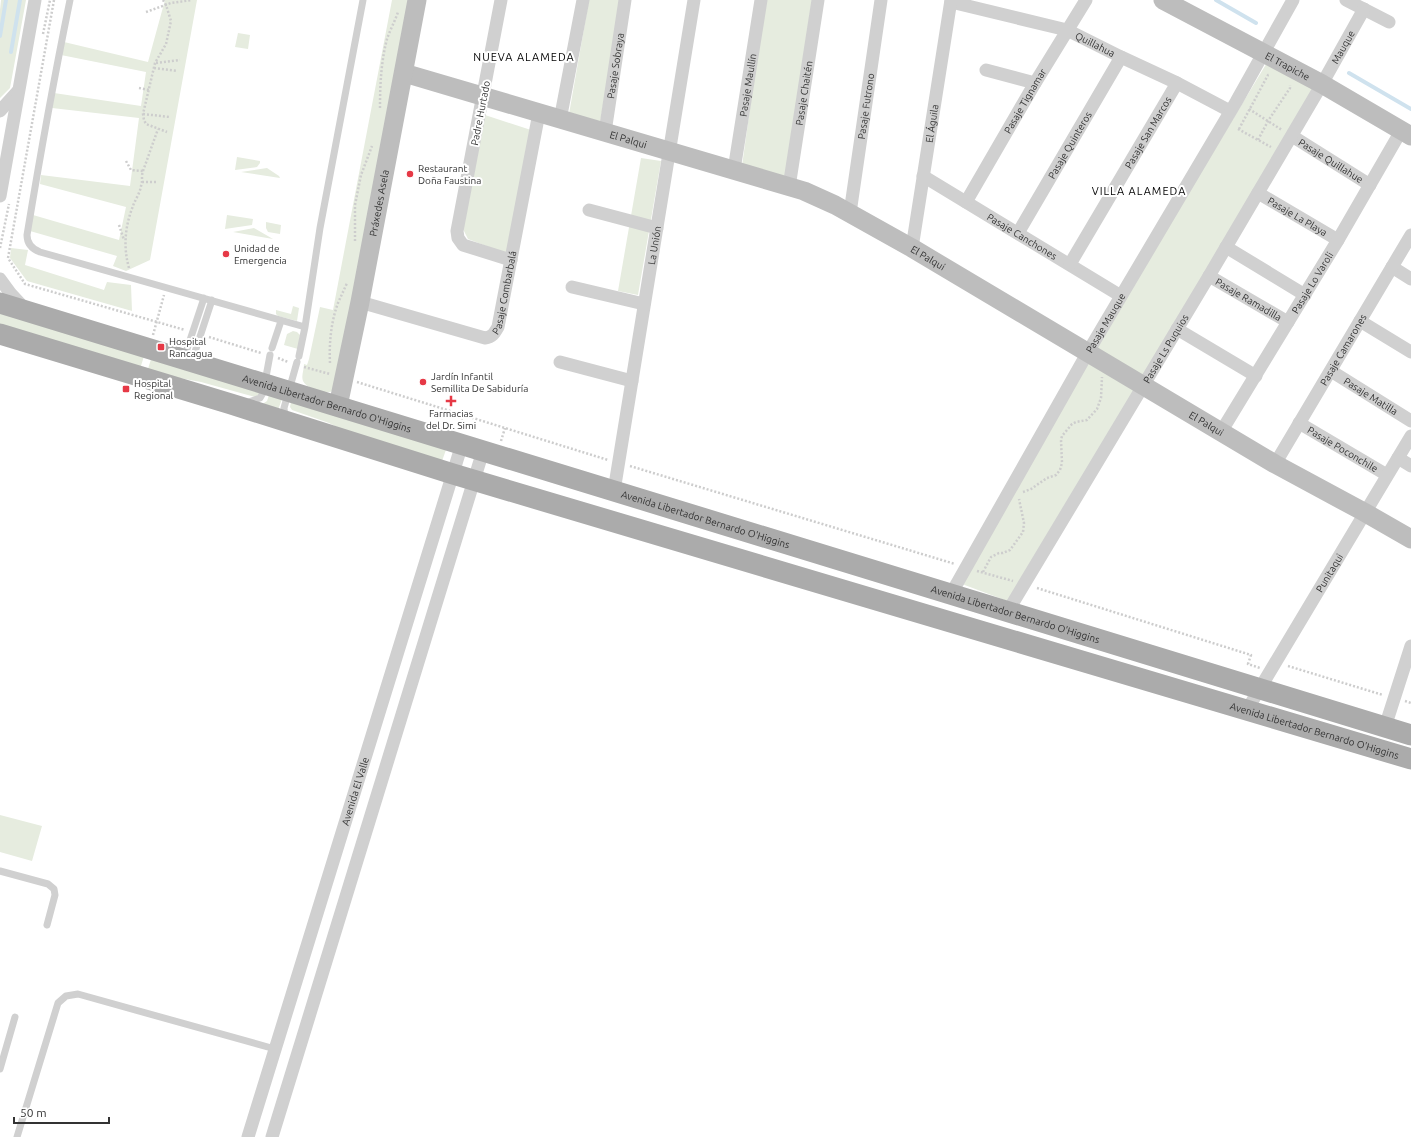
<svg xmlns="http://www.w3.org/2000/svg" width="1411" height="1137" viewBox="0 0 1411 1137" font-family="Ubuntu,sans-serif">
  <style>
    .green { fill: #e6ecdf }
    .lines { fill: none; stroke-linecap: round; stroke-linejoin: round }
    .stream { stroke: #cfe2ee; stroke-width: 4 }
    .path { stroke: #cdcdcd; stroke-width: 2.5; stroke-dasharray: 2 2; stroke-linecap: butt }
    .lane { stroke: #d0d0d0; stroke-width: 7 }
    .street { stroke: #d0d0d0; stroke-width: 13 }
    .secondary { stroke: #bdbdbd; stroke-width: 19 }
    .primary { stroke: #ababab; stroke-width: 21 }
    .poi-dot { fill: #e63946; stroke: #fff; stroke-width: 1.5 }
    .labels { text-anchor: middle; stroke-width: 4; stroke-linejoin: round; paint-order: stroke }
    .street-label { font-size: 10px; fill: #333; stroke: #fff }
    .poi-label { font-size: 10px; fill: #333; stroke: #fff; text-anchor: start }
    .neighbourhood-label { font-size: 11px; letter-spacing: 1px; fill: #000; stroke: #fff }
  </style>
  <rect width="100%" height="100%" fill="#fff"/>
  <path class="green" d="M1,0H26L10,88L0,98V10Z
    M165,0H197L150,260L126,271L113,266L117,256L30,231L33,215L119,240L126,207L40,184L41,175L130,186L139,118L52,108L54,93L141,106L146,72L61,55L64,42L148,62Z
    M392,0H409L335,389C334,390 331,392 329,392C322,393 306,388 303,381C301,376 304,370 304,364L307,365L309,359L320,307L333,310Z
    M589,0H621L600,123L569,114Z
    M765,0H812L785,179L742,166Z
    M238,33L250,35L248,49L235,47Z
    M1268,61L1316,88L1010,602L954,581Z
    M485,115L531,130L507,254L468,239L463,229Z
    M237,157L260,161V163L257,167L235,170Z
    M641,158L661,161L638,295L618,291Z
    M267,168L279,176L280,178L241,172Z
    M227,215L253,219L252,225L225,229Z
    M266,222L281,225L280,234L268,232L266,228Z
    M254,228L273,239L233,232Z
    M11,248L28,250L25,265L104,290L107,282L131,285L132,311L27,281L10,258Z
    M293,306L299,308L297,321L278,316L276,314V310L291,314Z
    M0,311L145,353L140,369L0,328Z
    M293,331L297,332L300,335L298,349L284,345L287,334Z
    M152,356L261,388L260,394L255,397L201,382L147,372Z
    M270,392L283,396L278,410L261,405L267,401Z
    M291,402L447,447L442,461L347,432L329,423L292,410L290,407Z
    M0,815L42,826L32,861L0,852Z"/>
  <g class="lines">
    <path class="stream" d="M1216,0L1256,23
      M0,36L6,0
      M11,52L20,0
      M1349,73L1411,109"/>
    <path class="path" d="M54,0L8,258L25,284L185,330
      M163,0L166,5L171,21L166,44L155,63L143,114L144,120L146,124L167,132
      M146,12L171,3L192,0
      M43,34L50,0
      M156,63L180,60
      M154,68L177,71
      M139,88L149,90
      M380,108C380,85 381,62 387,39C390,30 395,21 398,12
      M1249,109L1282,130
      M143,114L170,117
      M1238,129L1271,147
      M1239,129L1268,75L1270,74
      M1258,140L1268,121L1290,88V85
      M126,161L131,170L143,171
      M142,182H158
      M119,225L124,240
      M355,241V205L361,175L372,146
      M0,248L9,204
      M129,268C123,247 125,226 133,206C135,200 140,193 141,186C143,181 141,177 143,171L158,129
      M153,335L164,295
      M209,337L261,353
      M278,358L288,362
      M330,363C329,343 331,322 338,303C341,296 344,290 347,283
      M304,367L330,374
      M357,382L608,460
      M459,427L463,415
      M501,441L505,428
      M630,466L955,564
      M1023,492L1031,489L1047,478L1056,475L1060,470L1062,463L1061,440L1062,436L1072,424L1076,422L1087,420L1097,409L1101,398L1102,377
      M977,571L1013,581
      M983,572L991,557L999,553H1003L1010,550L1023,532L1024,523L1019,499
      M1037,588L1251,655L1248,664L1260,668
      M1288,666L1383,695
      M1405,701L1411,703"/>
    <path class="lane" d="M70,0C54,78 40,156 27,235C27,243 32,249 40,252L305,327
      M272,348L281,321
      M299,356L305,327L320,228L363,0
      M184,358L204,298
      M192,361L212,300
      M246,403L260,398L263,393L270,355
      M285,418L284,408L297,362
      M0,871L48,884L54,889L55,895L47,925
      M0,1069L15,1017
      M17,1137L58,1003L66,996L78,994L275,1049"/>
    <g class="street">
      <path d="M501,0L457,231L458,238L463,245L511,260"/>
      <path d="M1346,0L1389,22"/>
      <path id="s1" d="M951,2L1067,30L1121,57L1177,83L1230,111"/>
      <path d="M986,70L1035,83"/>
      <path d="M0,111L18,91"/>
      <path d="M560,120L583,0"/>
      <path id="s2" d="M605,132L625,0"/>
      <path id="s3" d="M1292,136L1370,185"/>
      <path id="s4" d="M734,170L761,0"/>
      <path id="s5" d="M923,176L1121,296"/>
      <path id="s6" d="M789,187L818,0"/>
      <path id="s7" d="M1258,193L1338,240"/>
      <path d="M0,196L35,0"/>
      <path id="s8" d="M966,202L1035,83L1086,0"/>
      <path d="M589,210L657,228"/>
      <path id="s9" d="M850,213L881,0"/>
      <path id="s10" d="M1018,233L1121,57"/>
      <path d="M1226,247L1305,295"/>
      <path id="s11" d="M912,248L951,0"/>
      <path id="s12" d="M1070,264L1177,83"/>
      <path d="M1392,267L1411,279"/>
      <path id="s13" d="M1209,276L1288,322"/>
      <path d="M0,279L11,294L24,308"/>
      <path d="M572,287L644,304"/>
      <path id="s14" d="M360,302L485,338C492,337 494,334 498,327L539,113"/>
      <path d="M1360,321L1411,352"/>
      <path d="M1177,329L1256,376"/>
      <path d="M560,362L632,381"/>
      <path id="s15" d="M1331,371L1411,421"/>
      <path id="s16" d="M1299,423L1387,475"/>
      <path id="s17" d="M1221,432L1338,240L1401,131"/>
      <path d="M1398,458L1411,466"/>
      <path id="s18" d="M1275,464L1411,235"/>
      <path id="s19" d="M614,491L694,0"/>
      <path id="s20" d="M951,594L1088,352L1236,102L1293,0"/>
      <path id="s21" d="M1008,611L1209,276L1322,84L1364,9"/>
      <path id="s22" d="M1247,710L1411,436"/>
      <path d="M1385,727L1411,646"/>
      <path id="s23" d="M248,1137L462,444"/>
      <path d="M272,1137L483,451"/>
    </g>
    <g class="secondary">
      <path id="s24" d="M1163,0L1322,84L1411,136"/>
      <path id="s25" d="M404,73L804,191L835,205L912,248L1275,464L1364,512L1411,539"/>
      <path id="s26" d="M338,406L360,302L417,0"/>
    </g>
    <g class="primary">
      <path id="s27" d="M0,303L1411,735"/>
      <path id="s28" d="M0,334L231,404L453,474L1411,759"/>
    </g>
  </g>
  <g class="poi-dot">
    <circle cx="410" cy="174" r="4"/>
    <circle cx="226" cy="254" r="4"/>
    <rect x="157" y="343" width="8" height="8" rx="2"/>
    <circle cx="423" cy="382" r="4"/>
    <rect x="122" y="385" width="8" height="8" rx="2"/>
    <path d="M449 395h4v4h4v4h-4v4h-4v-4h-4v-4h4z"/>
  </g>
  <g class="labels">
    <g class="street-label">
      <text dy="4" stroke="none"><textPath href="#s1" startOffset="151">Quillahua</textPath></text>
      <text dy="4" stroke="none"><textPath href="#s21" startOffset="656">Mauque</textPath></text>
      <text dy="4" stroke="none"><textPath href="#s2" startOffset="67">Pasaje Sobraya</textPath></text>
      <text dy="4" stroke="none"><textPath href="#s24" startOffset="141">El Trapiche</textPath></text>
      <text dy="4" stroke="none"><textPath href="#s4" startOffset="86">Pasaje Maullín</textPath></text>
      <text dy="4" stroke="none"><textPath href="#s6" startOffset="95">Pasaje Chaitén</textPath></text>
      <text dy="4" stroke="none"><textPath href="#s8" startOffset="117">Pasaje Tignamar</textPath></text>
      <text dy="4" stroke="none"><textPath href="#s9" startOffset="108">Pasaje Futrono</textPath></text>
      <text transform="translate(480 113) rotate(-79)" y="4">Padre Hurtado</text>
      <text dy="4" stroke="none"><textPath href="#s11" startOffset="126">El Águila</textPath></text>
      <text dy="4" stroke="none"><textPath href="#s12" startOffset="153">Pasaje San Marcos</textPath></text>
      <text dy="4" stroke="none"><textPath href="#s25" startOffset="234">El Palqui</textPath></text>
      <text dy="4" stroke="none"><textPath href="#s10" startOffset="102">Pasaje Quinteros</textPath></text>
      <text dy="4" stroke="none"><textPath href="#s3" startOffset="46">Pasaje Quillahue</textPath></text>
      <text dy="4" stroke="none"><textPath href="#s26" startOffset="207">Práxedes Asela</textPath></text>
      <text dy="4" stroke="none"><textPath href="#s7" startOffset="46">Pasaje La Playa</textPath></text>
      <text dy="4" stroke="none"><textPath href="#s5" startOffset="116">Pasaje Canchones</textPath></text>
      <text dy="4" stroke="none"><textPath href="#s19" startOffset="249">La Unión</textPath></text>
      <text dy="4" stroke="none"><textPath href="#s25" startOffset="558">El Palqui</textPath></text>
      <text dy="4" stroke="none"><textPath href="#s17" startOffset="175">Pasaje Lo Varoli</textPath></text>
      <text dy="4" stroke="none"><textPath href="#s14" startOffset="183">Pasaje Combarbalá</textPath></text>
      <text dy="4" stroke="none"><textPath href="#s13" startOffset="46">Pasaje Ramadilla</textPath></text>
      <text dy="4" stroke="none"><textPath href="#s20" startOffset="312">Pasaje Mauque</textPath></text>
      <text dy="4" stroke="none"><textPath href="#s21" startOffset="306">Pasaje Ls Puquios</textPath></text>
      <text dy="4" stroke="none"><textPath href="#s18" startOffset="133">Pasaje Camarones</textPath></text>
      <text dy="4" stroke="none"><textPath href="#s15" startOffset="47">Pasaje Matilla</textPath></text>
      <text dy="4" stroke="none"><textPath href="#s27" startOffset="342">Avenida Libertador Bernardo O'Higgins</textPath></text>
      <text dy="4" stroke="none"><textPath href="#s25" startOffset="882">El Palqui</textPath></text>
      <text dy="4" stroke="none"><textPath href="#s16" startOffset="51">Pasaje Poconchile</textPath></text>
      <text dy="4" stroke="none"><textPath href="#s27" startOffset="738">Avenida Libertador Bernardo O'Higgins</textPath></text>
      <text dy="4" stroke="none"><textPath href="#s22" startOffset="160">Punitaqui</textPath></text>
      <text dy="4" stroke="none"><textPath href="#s27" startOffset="1062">Avenida Libertador Bernardo O'Higgins</textPath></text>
      <text dy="4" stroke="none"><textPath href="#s28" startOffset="1373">Avenida Libertador Bernardo O'Higgins</textPath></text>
      <text dy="4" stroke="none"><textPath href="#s23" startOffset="362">Avenida El Valle</textPath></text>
    </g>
    <g class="poi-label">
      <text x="418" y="172">Restaurant<tspan x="418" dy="12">Doña Faustina</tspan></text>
      <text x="234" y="252">Unidad de<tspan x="234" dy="12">Emergencia</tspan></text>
      <text x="169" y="345">Hospital<tspan x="169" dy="12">Rancagua</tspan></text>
      <text x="431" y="380">Jardín Infantil<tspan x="431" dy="12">Semillita De Sabiduría</tspan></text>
      <text x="134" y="387">Hospital<tspan x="134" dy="12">Regional</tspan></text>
      <text x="451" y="417" text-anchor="middle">Farmacias<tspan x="451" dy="12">del Dr. Simi</tspan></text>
    </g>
    <g class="neighbourhood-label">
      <text x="524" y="61">NUEVA ALAMEDA</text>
      <text x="1139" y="195">VILLA ALAMEDA</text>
    </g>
  </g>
  <path d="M14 1117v6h95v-6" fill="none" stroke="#333333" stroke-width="2"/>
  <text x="20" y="1117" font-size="12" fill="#333333" stroke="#ffffff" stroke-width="3" paint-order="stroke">50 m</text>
</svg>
